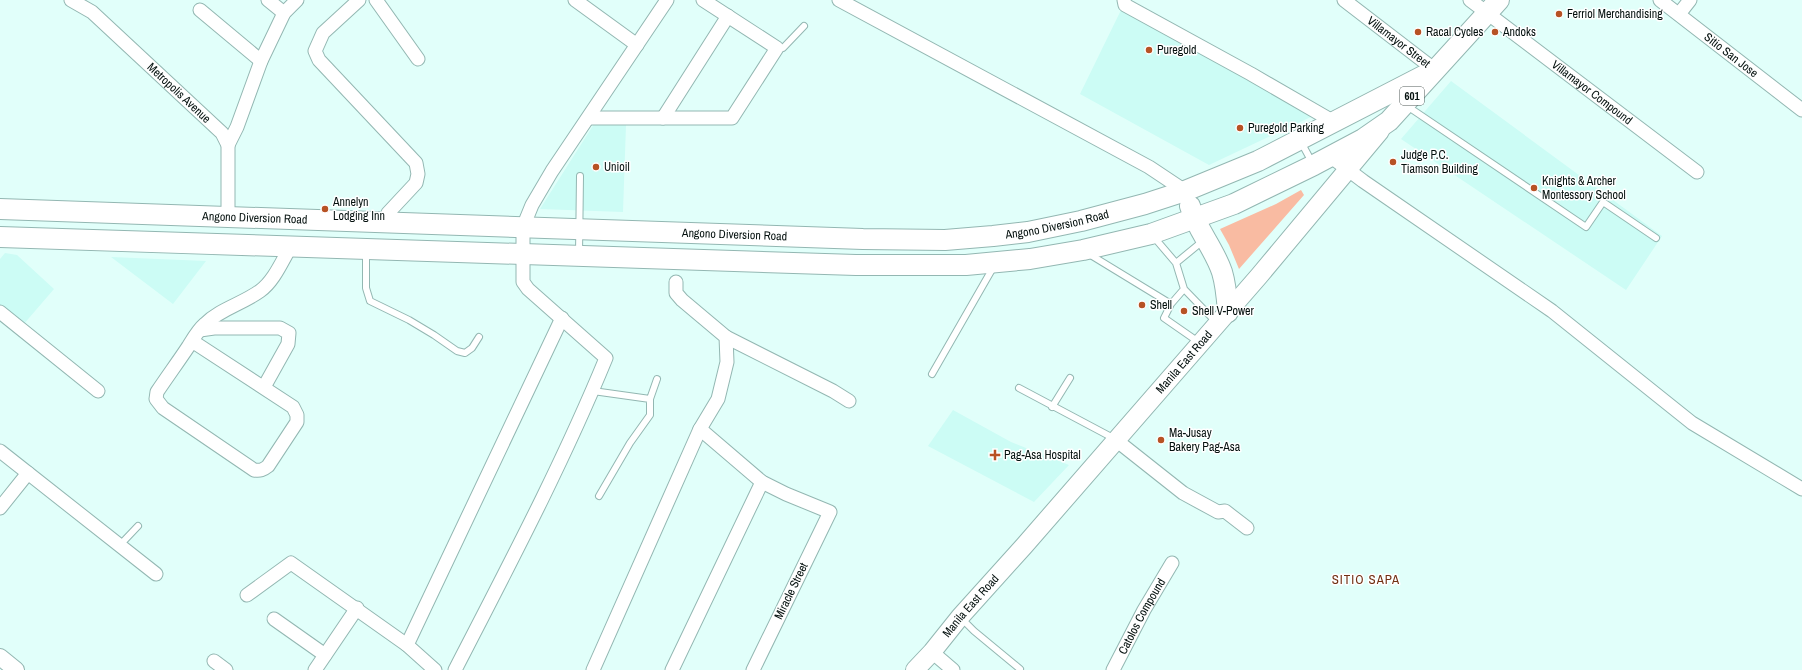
<svg xmlns="http://www.w3.org/2000/svg" width="1802" height="670" viewBox="0 0 1802 670" font-family="'Archivo Narrow',sans-serif">
  <style>
    .built { fill: #ccfcf5 }
    .green { fill: #f9bba2 }
    .lines { fill: none; stroke-linecap: round; stroke-linejoin: round }
    .service-casing { stroke: #93b7b2; stroke-width: 8 }
    .minor-casing { stroke: #93b7b2; stroke-width: 15 }
    .tertiary-casing { stroke: #93b7b2; stroke-width: 18 }
    .secondary-casing { stroke: #93b7b2; stroke-width: 20 }
    .primary-casing { stroke: #93b7b2; stroke-width: 22 }
    .service { stroke: #fff; stroke-width: 6 }
    .minor { stroke: #fff; stroke-width: 13 }
    .tertiary { stroke: #fff; stroke-width: 16 }
    .secondary { stroke: #fff; stroke-width: 18 }
    .primary { stroke: #fff; stroke-width: 20 }
    .poi-dot { fill: #b75224; stroke: #fff; stroke-width: 1.5 }
    .labels { text-anchor: middle; stroke-width: 3; stroke-linejoin: round; paint-order: stroke }
    .shield { fill: #fff; stroke: #4f5856; stroke-width: 1 }
    .shield-label { font-size: 11px; font-weight: bold; fill: #04100e }
    .poi-label { font-size: 12px; fill: #04100e; stroke: #fff; text-anchor: start }
    .street-label { font-size: 12px; fill: #04100e; stroke: #fff }
    .neighbourhood-label { font-size: 13px; letter-spacing: 1px; fill: #713013; stroke: #fff }
  </style>
  <rect width="100%" height="100%" fill="#e1fffa"/>
  <path class="built" d="M1122,8L1313,116L1209,165L1080,94Z
    M1451,81L1662,236L1626,290L1401,139Z
    M594,124L626,125L623,212L540,209Z
    M5,253L17,255L54,289L23,325L0,306V259Z
    M111,257L206,261L173,304Z
    M953,410L1011,442L1069,465L1034,502L928,446Z"/>
  <path class="green" d="M1301,190L1304,195L1239,269L1229,245L1220,229L1276,204Z"/>
  <g class="lines">
    <g class="service-casing">
      <path id="service" d="M777,48H783L804,26
        M1407,106L1586,227L1603,202L1656,238
        M1301,142L1313,164
        M1153,236L1176,263L1184,289L1216,322
        M366,252V288L370,301L409,320L434,335L457,351L465,353L472,348L479,337
        M579,254L580,176
        M1089,254L1171,304
        M1176,263L1204,240
        M1184,289L1171,304L1164,318L1200,343
        M932,374L994,266
        M1019,388L1115,439
        M593,391L650,399
        M1052,407L1070,378
        M599,496L630,443L650,415V399L657,379
        M119,546L138,526
        M961,618L974,631L1020,669"/>
    </g>
    <g class="minor-casing">
      <g id="minor">
        <path id="s1" d="M71,0L92,12L222,133L228,145V216"/>
        <path d="M268,0L284,13"/>
        <path d="M359,0L323,33L315,51L319,60L416,163L418,174L416,183L388,213L385,222"/>
        <path d="M376,0L418,59"/>
        <path d="M575,0L637,45"/>
        <path d="M839,0L1149,167L1185,191"/>
        <path d="M1124,0L1125,5L1251,74L1334,122"/>
        <path id="s2" d="M1344,0L1435,70"/>
        <path id="s3" d="M1470,0L1697,172"/>
        <path id="s4" d="M1660,0L1802,110"/>
        <path d="M200,10L261,61"/>
        <path d="M1679,14L1690,0"/>
        <path d="M589,118H732L777,48L703,0"/>
        <path d="M663,118L728,16"/>
        <path d="M228,145L237,127L261,61L284,13L297,0"/>
        <path d="M1330,156L1363,181L1552,311L1692,423L1802,489"/>
        <path d="M0,312L98,391"/>
        <path d="M200,330L214,328H280L289,333L288,344L264,387"/>
        <path d="M726,337L833,391L849,401"/>
        <path d="M192,341L293,407L297,415V422L268,466C263,470 260,471 254,470L163,408L156,399L157,392C167,377 178,362 188,347C193,339 198,330 205,324C220,309 242,304 260,291C274,281 282,261 291,246"/>
        <path d="M700,429L762,482L786,494L830,512L753,670"/>
        <path d="M1116,440L1183,493L1218,512L1225,511L1247,528"/>
        <path d="M0,451L156,574"/>
        <path d="M0,508L28,473"/>
        <path d="M247,595L291,563L407,645L435,670"/>
        <path d="M274,619L325,655"/>
        <path d="M407,645L562,318"/>
        <path d="M932,652L953,670"/>
        <path d="M214,661L226,670"/>
        <path d="M315,670L357,608"/>
        <path d="M455,670C508,567 562,465 606,358L528,289L523,282V227L532,205L552,171L667,0"/>
        <path d="M593,670L700,429L718,399L727,362L726,337L682,300L676,293V282"/>
        <path d="M672,670L762,482"/>
        <path id="s5" d="M1113,670L1144,610L1172,563"/>
      </g>
    </g>
    <g class="tertiary-casing">
      <path id="tertiary" d="M0,657L16,670"/>
    </g>
    <g class="secondary-casing">
      <g id="secondary">
        <path id="s6" d="M915,670L932,652L960,617L1024,546L1259,276L1380,131"/>
      </g>
    </g>
    <g class="primary-casing">
      <g id="primary">
        <path d="M1190,206C1197,230 1214,248 1222,272C1226,285 1227,299 1228,312"/>
        <path id="s7" d="M0,209L863,239L945,240L993,236L1028,232L1081,221L1145,204L1185,191L1258,161L1423,76"/>
        <path d="M0,237L856,265H966L1030,259L1083,250L1151,234L1234,204L1314,165L1363,139L1389,121L1499,0"/>
      </g>
    </g>
    <use href="#service" class="service"/>
    <use href="#minor" class="minor"/>
    <use href="#tertiary" class="tertiary"/>
    <use href="#secondary" class="secondary"/>
    <use href="#primary" class="primary"/>
  </g>
  <g class="poi-dot">
    <circle cx="1559" cy="14" r="4"/>
    <circle cx="1418" cy="32" r="4"/>
    <circle cx="1495" cy="32" r="4"/>
    <circle cx="1149" cy="50" r="4"/>
    <circle cx="1240" cy="128" r="4"/>
    <circle cx="1393" cy="162" r="4"/>
    <circle cx="596" cy="167" r="4"/>
    <circle cx="1534" cy="188" r="4"/>
    <circle cx="325" cy="209" r="4"/>
    <circle cx="1142" cy="305" r="4"/>
    <circle cx="1184" cy="311" r="4"/>
    <circle cx="1161" cy="440" r="4"/>
    <path d="M993 449h4v4h4v4h-4v4h-4v-4h-4v-4h4z"/>
  </g>
  <g class="labels">
    <rect class="shield" x="1400" y="87" width="24" height="18" rx="3"/>
    <g class="shield-label">
      <text x="1412" y="100">601</text>
    </g>
    <g class="poi-label">
      <text x="1567" y="18">Ferriol Merchandising</text>
      <text x="1426" y="36">Racal Cycles</text>
      <text x="1503" y="36">Andoks</text>
      <text x="1157" y="54">Puregold</text>
      <text x="1248" y="132">Puregold Parking</text>
      <text x="1401" y="159">Judge P.C.<tspan x="1401" dy="14">Tiamson Building</tspan></text>
      <text x="604" y="171">Unioil</text>
      <text x="1542" y="185">Knights &amp; Archer<tspan x="1542" dy="14">Montessory School</tspan></text>
      <text x="333" y="206">Annelyn<tspan x="333" dy="14">Lodging Inn</tspan></text>
      <text x="1150" y="309">Shell</text>
      <text x="1192" y="315">Shell V-Power</text>
      <text x="1169" y="437">Ma-Jusay<tspan x="1169" dy="14">Bakery Pag-Asa</tspan></text>
      <text x="1004" y="459">Pag-Asa Hospital</text>
    </g>
    <g class="street-label">
      <text dy="4" stroke="none"><textPath href="#s2" startOffset="69">Villamayor Street</textPath></text>
      <text dy="4" stroke="none"><textPath href="#s4" startOffset="90">Sitio San Jose</textPath></text>
      <text dy="4" stroke="none"><textPath href="#s1" startOffset="143">Metropolis Avenue</textPath></text>
      <text dy="4" stroke="none"><textPath href="#s3" startOffset="153">Villamayor Compound</textPath></text>
      <text dy="4" stroke="none"><textPath href="#s7" startOffset="255">Angono Diversion Road</textPath></text>
      <text dy="4" stroke="none"><textPath href="#s7" startOffset="1059">Angono Diversion Road</textPath></text>
      <text dy="4" stroke="none"><textPath href="#s7" startOffset="735">Angono Diversion Road</textPath></text>
      <text dy="4" stroke="none"><textPath href="#s6" startOffset="409">Manila East Road</textPath></text>
      <text transform="translate(791 591) rotate(-64)" y="4">Miracle Street</text>
      <text dy="4" stroke="none"><textPath href="#s6" startOffset="85">Manila East Road</textPath></text>
      <text dy="4" stroke="none"><textPath href="#s5" startOffset="61">Catolos Compound</textPath></text>
    </g>
    <g class="neighbourhood-label">
      <text x="1366" y="584">SITIO SAPA</text>
    </g>
  </g>
</svg>
